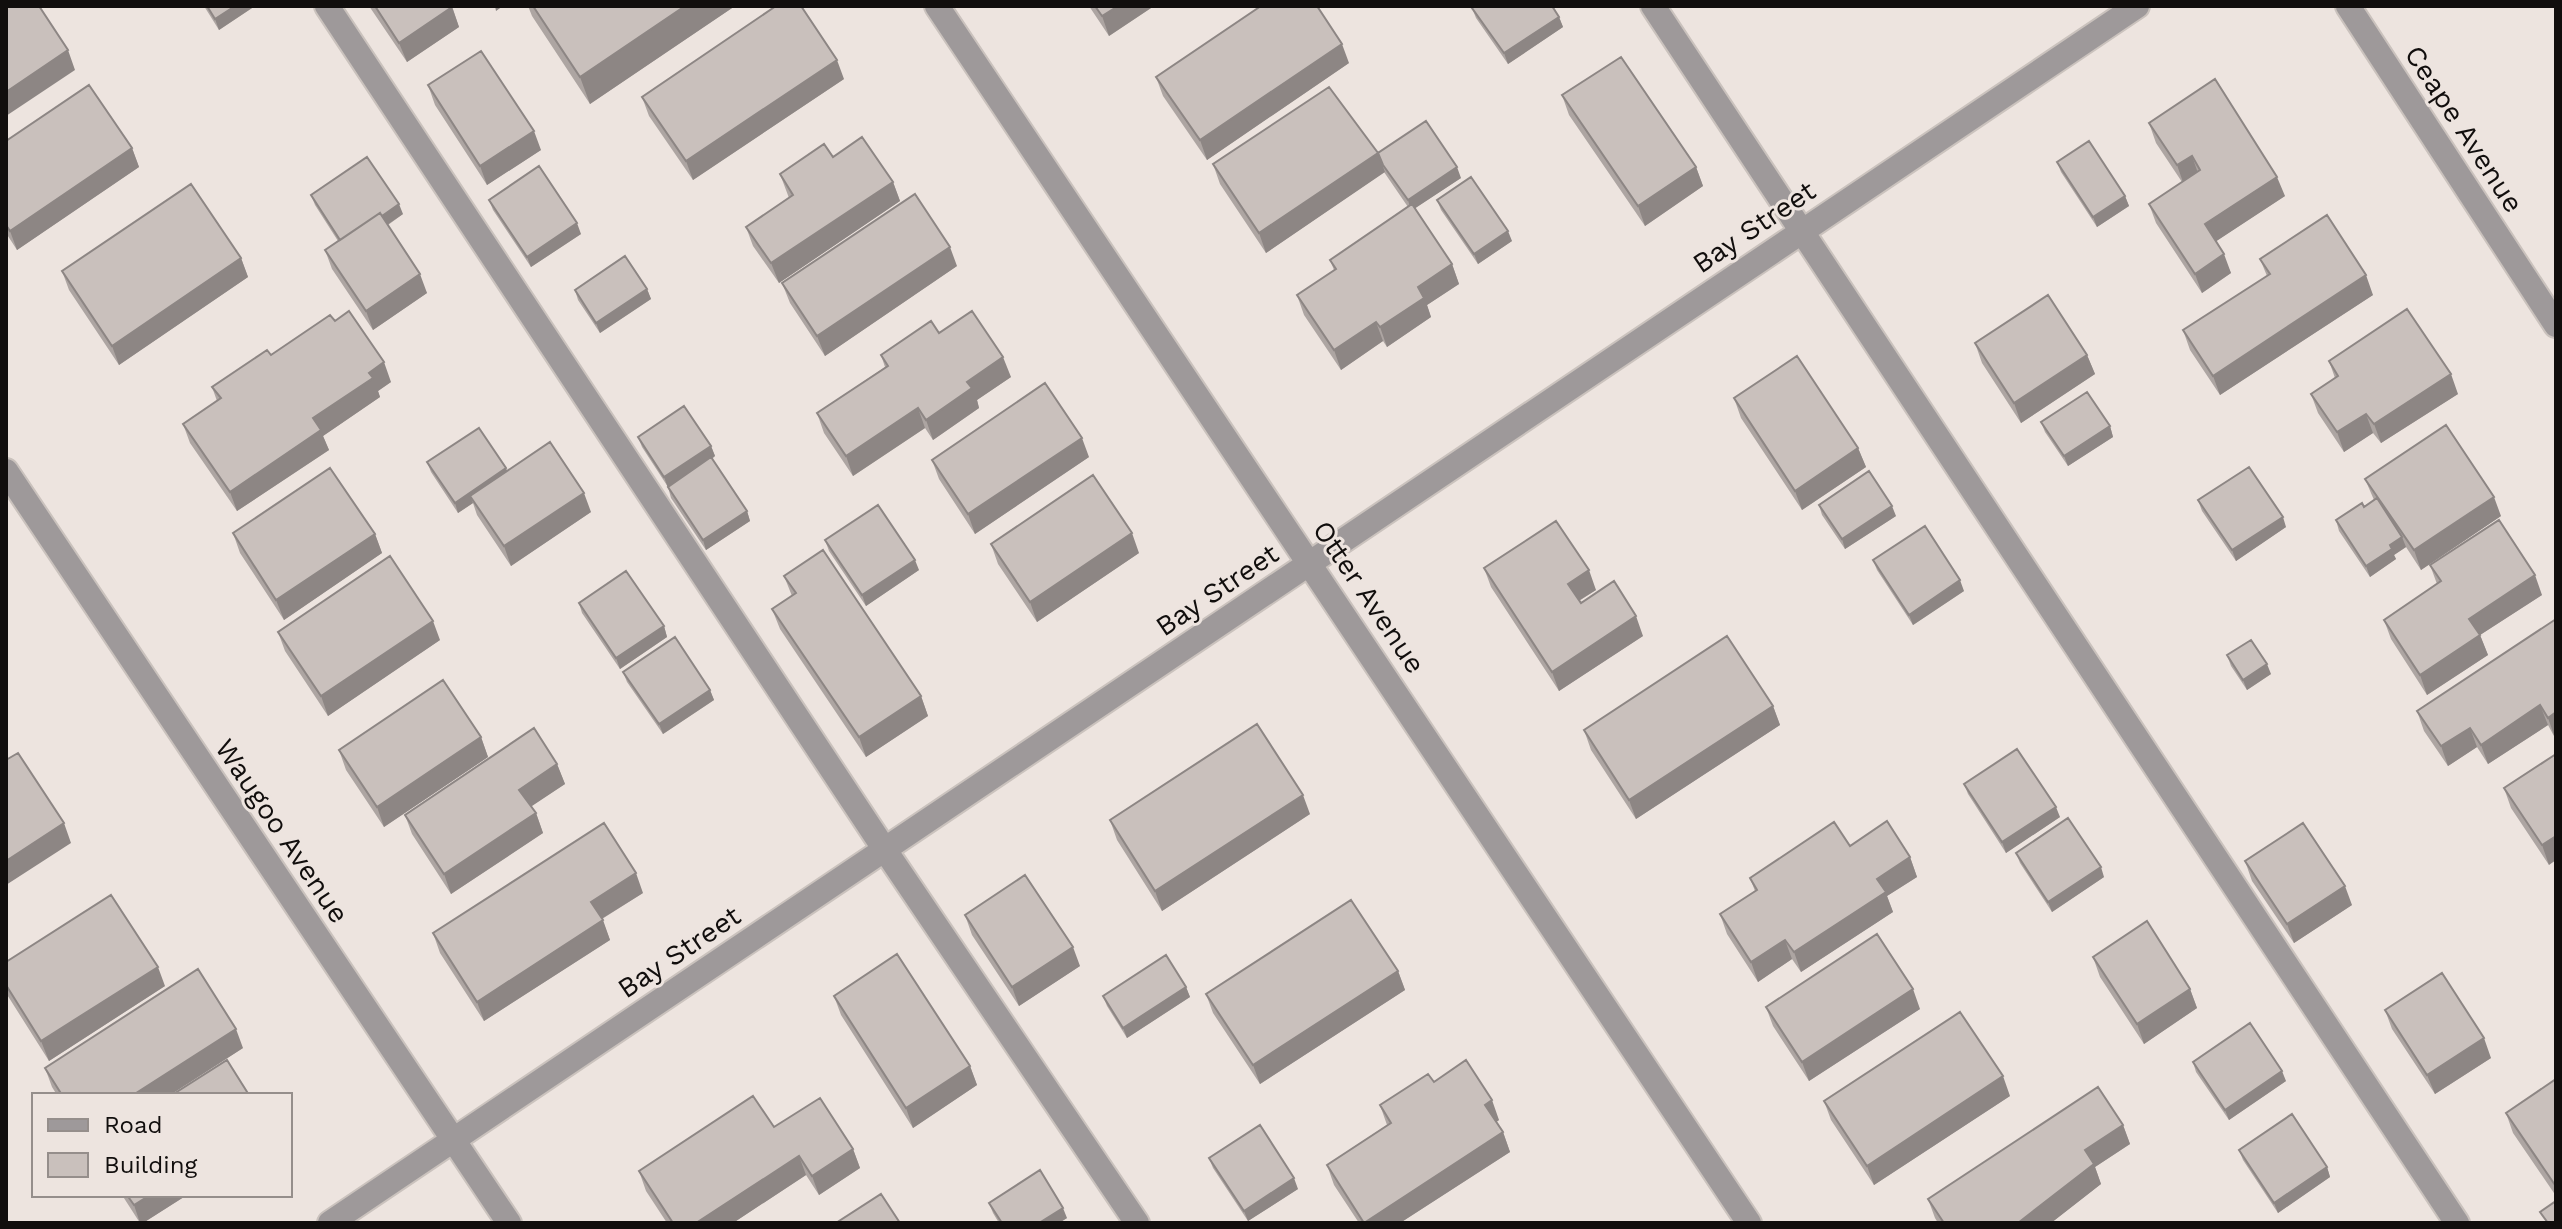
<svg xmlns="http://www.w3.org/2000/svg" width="2562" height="1229" viewBox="0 0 2562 1229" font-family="'Work Sans',sans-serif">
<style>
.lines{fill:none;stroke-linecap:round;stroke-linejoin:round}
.minor-casing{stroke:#cac2bd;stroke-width:28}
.minor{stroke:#9e999a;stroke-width:24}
.wall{fill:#ada5a2}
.shaded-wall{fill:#8d8684}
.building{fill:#c9c0bc;stroke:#8d8684;stroke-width:2}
.labels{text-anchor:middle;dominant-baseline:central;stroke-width:6;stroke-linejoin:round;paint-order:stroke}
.street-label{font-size:28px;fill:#110e0d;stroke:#ede4df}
</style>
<rect width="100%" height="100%" fill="#ede4df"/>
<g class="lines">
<g class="minor-casing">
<path id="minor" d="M327,6L885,850L1137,1223
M937,6L1749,1223
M1653,6L2457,1223
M2348,6L2556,325
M6,471L509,1223
M330,1223L2137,6"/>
</g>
<use href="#minor" class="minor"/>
</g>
<path class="wall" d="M204,6H255L219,30Z
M369,6H452L459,27L407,62Z
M528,6H735L590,104L532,16Z
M1089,6H1154L1109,36Z
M1472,8L1559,17L1563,27L1508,64L1476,18Z
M1349,63L1207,160L1163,96L1156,77Z
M844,79L693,180L649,116L642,97Z
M428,85L541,150L487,185L435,105Z
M1562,95L1696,167L1703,186L1645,226L1569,115Z
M2149,123L2285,196L2216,241L2231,273L2202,293L2156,223L2149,204L2182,182L2156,143Z
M6,141L132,148L139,167L17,250L6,233Z
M1378,153L1461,178L1415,208L1452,264L1459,284L1427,305L1431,317L1387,347L1383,341L1341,370L1304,315L1297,295L1334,270L1330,260L1408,207L1384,172L1266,253L1220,184L1213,164Z
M2057,162L2125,196L2129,206L2097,227L2061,172Z
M780,174L893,182L900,201L779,283L753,246L746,227L789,198Z
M311,195L403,214L388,225L427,293L373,330L332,269L325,250L338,241L315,205Z
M489,200L581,234L531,267L493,210Z
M1437,200L1512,241L1478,264L1441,210Z
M241,258L248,277L119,365L69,290L62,271Z
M2260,259L2373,295L2220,395L2190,350L2183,330L2267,276Z
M957,266L825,356L790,303L782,283Z
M647,289L651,299L600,333L578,300L575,290Z
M939,333L1011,377L977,400L979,408L933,440L925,428L853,476L824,433L817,413L885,367L881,355Z
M1975,343L2087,355L2095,374L2021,423L1982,363Z
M271,355L391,382L378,391L380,397L323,436L329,450L237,511L190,443L183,424L217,401L212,387Z
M2329,361L2458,394L2381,443L2373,433L2344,452L2318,413L2311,394L2335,378Z
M1734,398L1858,448L1866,467L1802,510L1741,418Z
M2041,422L2110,426L2113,437L2068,466L2045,432Z
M638,437L711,446L715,456L712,459L747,511L750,521L706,550L671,498L668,487L642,447Z
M1089,457L975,534L939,479L932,460Z
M427,462L507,471L591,512L511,566L477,515L473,503L458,513L431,472Z
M2365,479L2501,516L2421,570L2406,547L2394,555L2396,559L2370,577L2339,531L2336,520L2364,507L2374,500Z
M2198,500L2286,527L2236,561L2202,511Z
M1819,505L1896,516L1845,549L1822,515Z
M233,533L375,534L382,553L284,620L240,553Z
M825,540L919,570L866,606L829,551Z
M991,544L1139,553L1037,622L998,564Z
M1873,560L1964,591L1913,625L1877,570Z
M2430,565L2542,595L2480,635L2488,655L2427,695L2391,639L2384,620L2437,584Z
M1484,568L1596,590L1579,601L1581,603L1643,636L1559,691L1491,587Z
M784,576L921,696L928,716L866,757L780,629L772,609L792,596Z
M579,603L664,626L667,637L620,669L582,613Z
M2556,619V737L2555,738L2548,725L2488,764L2477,747L2448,766L2424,731L2417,711Z
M278,632L440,640L328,716L285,651Z
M2227,655L2271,674L2247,690L2231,666Z
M623,672L710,690L714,700L663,734L627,682Z
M1773,706L1780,725L1636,819L1591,750L1584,730Z
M481,737L488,757L384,827L346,770L339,750Z
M2556,754L2549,865L2511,808L2504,788Z
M557,764L565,784L531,806L536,813L543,833L451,894L412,834L405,815Z
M1964,784L2060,817L2006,853L1968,794Z
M1310,814L1162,911L1117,840L1110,820Z
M1850,846L1910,857L1917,877L1887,896L1893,912L1801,972L1792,959L1758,982L1727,934L1720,914L1755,891L1750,878Z
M2016,853L2104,877L2052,912L2020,863Z
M2245,861L2352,905L2294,943L2252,881Z
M643,893L602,919L610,940L484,1021L440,953L433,933Z
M965,915L1080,966L1019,1006L972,935Z
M2093,957L2190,989L2197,1008L2144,1044L2100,977Z
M6,962L165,986L49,1061L6,993Z
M1398,971L1405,990L1260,1084L1213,1013L1206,994Z
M1186,987L1190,997L1127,1038L1107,1006L1103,996Z
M834,996L970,1066L977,1085L913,1128L841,1015Z
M1766,1007L1920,1009L1809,1081L1773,1026Z
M2385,1010L2491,1058L2435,1094L2392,1029Z
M243,1048L170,1095H57L52,1087L45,1068Z
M2193,1062L2286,1081L2229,1120L2196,1072Z
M2556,1079V1196L2513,1133L2506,1113Z
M1434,1082L1499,1120L1496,1122L1503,1132L1510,1152L1400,1223H1359L1334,1185L1327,1165L1387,1125L1380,1105Z
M2010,1096L1874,1185L1831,1120L1824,1101Z
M2123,1125L2130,1144L2095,1167L2101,1184L2051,1223H1938L1935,1218L1928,1199Z
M774,1127L853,1149L860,1168L819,1195L806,1175L733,1223H667L646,1191L639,1171Z
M2239,1150L2327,1167L2330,1177L2278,1213L2243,1160Z
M1209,1158L1298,1189L1248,1221L1213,1168Z
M122,1195H187L143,1223H140Z
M989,1203L1067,1218L1059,1223H999L993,1213Z"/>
<path class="shaded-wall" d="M235,6H255L219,30L215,19Z
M495,6H503L496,11Z
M685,6H735L590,104L580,77Z
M1118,6H1154L1109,36L1102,16Z
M452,7L459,27L407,62L399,43Z
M1559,17L1563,27L1508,64L1504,53Z
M1342,44L1349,63L1207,160L1200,140Z
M68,50L75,70L6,116V92Z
M837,60L844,79L693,180L686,161Z
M534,131L541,150L487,185L480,166Z
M132,148L139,167L17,250L10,231Z
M1378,153L1385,172L1266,253L1259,233Z
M2192,156L2199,176L2184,185L2177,165Z
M1457,167L1461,178L1411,211L1408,200Z
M1696,167L1703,186L1645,226L1638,206Z
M2277,177L2285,196L2212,244L2205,224Z
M893,182L900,201L779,283L771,263Z
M2125,196L2129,206L2097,227L2093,217Z
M399,204L403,214L346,253L342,243Z
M577,223L581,234L531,267L527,257Z
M1508,231L1512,241L1478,264L1474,254Z
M950,247L957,266L825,356L817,336Z
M2224,254L2231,273L2202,293L2195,274Z
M241,258L248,277L119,365L112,346Z
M1452,264L1459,284L1427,305L1431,317L1387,347L1380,327L1418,287Z
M420,274L427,293L373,330L366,311Z
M2366,275L2373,295L2220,395L2213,376Z
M647,289L651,299L600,333L596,323Z
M1376,322L1383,341L1341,370L1334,350Z
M2087,355L2095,374L2021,423L2014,403Z
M1003,357L1011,377L977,400L979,408L933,440L926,420L967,382Z
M384,362L391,382L378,391L380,397L323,436L329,450L237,511L230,492L313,418L369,373Z
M2451,374L2458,394L2381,443L2374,424Z
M918,408L925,428L853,476L846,456Z
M2366,414L2373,433L2344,452L2337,432Z
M2110,426L2113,437L2068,466L2064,456Z
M1082,438L1089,457L975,534L968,514Z
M711,446L715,456L668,488L664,477Z
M1858,448L1866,467L1802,510L1795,491Z
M506,468L510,478L470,496L473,503L458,513L455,503Z
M584,493L591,512L511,566L504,546Z
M2494,497L2501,516L2421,570L2414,550Z
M1892,506L1896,516L1845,549L1842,539Z
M747,511L750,521L706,550L703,540Z
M2283,517L2286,527L2236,561L2232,550Z
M1132,533L1139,553L1037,622L1030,602Z
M375,534L382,553L284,620L276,600Z
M2402,537L2406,547L2394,555L2396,559L2370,577L2366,566L2390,545Z
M915,560L919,570L866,606L862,595Z
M1589,570L1596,590L1575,603L1568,584Z
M2535,575L2542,595L2480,635L2488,655L2427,695L2420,675L2469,619Z
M1960,580L1964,591L1913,625L1909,615Z
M1636,616L1643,636L1559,691L1552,672Z
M433,621L440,640L328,716L321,696Z
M664,626L667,637L620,669L616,658Z
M2267,664L2271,674L2247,690L2243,680Z
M710,690L714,700L663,734L659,724Z
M921,696L928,716L866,757L859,737Z
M2540,705L2548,725L2488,764L2481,745Z
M1773,706L1780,725L1636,819L1629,800Z
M2556,712V737L2555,738L2548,718Z
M2470,728L2477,747L2448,766L2441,746Z
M481,737L488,757L384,827L377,807Z
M557,764L565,784L526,810L519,790Z
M1303,795L1310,814L1162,911L1155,891Z
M2056,807L2060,817L2006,853L2002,842Z
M536,813L543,833L451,894L444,874Z
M64,823L71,843L6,885V861Z
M2556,836V860L2549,865L2542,845Z
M1910,857L1917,877L1887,896L1893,912L1801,972L1794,952L1877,879Z
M2101,867L2104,877L2052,912L2048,902Z
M636,873L643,893L598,921L591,902Z
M2345,886L2352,905L2294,943L2287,924Z
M603,920L610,940L484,1021L477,1002Z
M1785,940L1792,959L1758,982L1751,962Z
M1073,947L1080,966L1019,1006L1012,987Z
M158,967L165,986L49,1061L41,1041Z
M1398,971L1405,990L1260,1084L1253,1065Z
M1186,987L1190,997L1127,1038L1123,1028Z
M1913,989L1920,1009L1809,1081L1802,1062Z
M2190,989L2197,1008L2144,1044L2137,1024Z
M236,1029L243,1048L170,1095H133Z
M2484,1038L2491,1058L2435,1094L2427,1075Z
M970,1066L977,1085L913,1128L906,1108Z
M2282,1071L2286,1081L2229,1120L2225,1110Z
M2003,1076L2010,1096L1874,1185L1867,1166Z
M1492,1100L1499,1120L1492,1125L1485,1105Z
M2123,1125L2130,1144L2095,1167L2101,1184L2051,1223H2018L2085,1150Z
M1503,1132L1510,1152L1400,1223H1364Z
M853,1149L860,1168L819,1195L812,1176Z
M799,1156L806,1175L733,1223H696Z
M2327,1167L2330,1177L2278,1213L2274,1203Z
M1294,1178L1298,1189L1248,1221L1244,1211Z
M150,1195H187L143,1223H140L134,1205Z
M1063,1208L1067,1218L1059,1223H1039Z"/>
<path class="building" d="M6,6H39L68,50L6,92Z
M207,6H235L215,19Z
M375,6H452V7L399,43Z
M533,6H685L580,77Z
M776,6H801L837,60L686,161L642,97Z
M1095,6H1118L1102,16Z
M1261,6H1317L1342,44L1200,140L1156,77Z
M1474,6H1552L1559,17L1504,53L1472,8Z
M481,51L534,131L480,166L428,85Z
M1621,57L1696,167L1638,206L1562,95Z
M2215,79L2277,177L2205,224L2224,254L2195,274L2149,204L2200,170L2192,156L2177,165L2149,123Z
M89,85L132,148L10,231L6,225V141Z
M1329,87L1378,153L1259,233L1213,164Z
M1426,121L1457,167L1408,200L1383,165L1378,153Z
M862,137L893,182L771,263L746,227L793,195L780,174L824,144L833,157Z
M2089,141L2125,196L2093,217L2057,162Z
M367,157L399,204L382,216L380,213L340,240L311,195Z
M539,166L577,223L527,257L489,200Z
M1471,177L1508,231L1474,254L1437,200Z
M191,184L241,258L112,346L62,271Z
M915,194L950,247L817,336L782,283Z
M1412,204L1452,264L1418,287L1424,298L1380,327L1376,322L1334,350L1297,295L1336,269L1330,260Z
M380,213L420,274L366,311L325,250Z
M2327,215L2366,275L2213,376L2183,330L2270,274L2260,259Z
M625,256L647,289L596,323L575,290Z
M2048,295L2087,355L2014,403L1975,343Z
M2407,309L2451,374L2374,424L2366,414L2337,432L2311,394L2338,376L2329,361Z
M349,311L384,362L369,373L373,378L313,418L321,430L230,492L183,424L221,398L212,387L267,350L271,355L330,315L335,321Z
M972,311L1003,357L967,382L972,388L926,420L918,408L846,456L817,413L888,366L881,355L931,321L939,333Z
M1797,356L1858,448L1795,491L1734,398Z
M1045,383L1082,438L968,514L932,460Z
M2087,392L2110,426L2064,456L2041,422Z
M684,406L711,446L664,477L638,437Z
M2446,425L2494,497L2414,550L2365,479Z
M479,428L506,468L455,503L427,462Z
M550,442L584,493L504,546L470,496Z
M711,457L747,511L703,540L668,487Z
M2249,467L2283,517L2232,550L2198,500Z
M330,468L375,534L276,600L233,533Z
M1869,471L1892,506L1842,539L1819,505Z
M1093,475L1132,533L1030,602L991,544Z
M2377,498L2402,537L2390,545L2392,549L2366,566L2336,520L2362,503L2364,507Z
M878,505L915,560L862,595L825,540Z
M2499,520L2535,575L2469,619L2480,635L2420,675L2384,620L2441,581L2430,565Z
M1556,521L1589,570L1568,584L1581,603L1614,581L1636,616L1552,672L1484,568Z
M1925,526L1960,580L1909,615L1873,560Z
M823,550L921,696L859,737L772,609L796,593L784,576Z
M390,556L433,621L321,696L278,632Z
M626,571L664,626L616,658L579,603Z
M2556,619V712L2548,718L2540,705L2481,745L2470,728L2441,746L2417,711Z
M1727,636L1773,706L1629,800L1584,730Z
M675,637L710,690L659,724L623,672Z
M2251,640L2267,664L2243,680L2227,655Z
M443,680L481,737L377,807L339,750Z
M1257,724L1303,795L1155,891L1110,820Z
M534,728L557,764L519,790L536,813L444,874L405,815Z
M2017,749L2056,807L2002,842L1964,784Z
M18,753L64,823L6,861V760Z
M2556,754V836L2542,845L2504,788Z
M2068,818L2101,867L2048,902L2016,853Z
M1887,821L1910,857L1877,879L1886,892L1794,952L1785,940L1751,962L1720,914L1757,890L1750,878L1834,822L1850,846Z
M604,823L636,873L591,902L603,920L477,1002L433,933Z
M2303,823L2345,886L2287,924L2245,861Z
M1025,875L1073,947L1012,987L965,915Z
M111,895L158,967L41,1041L6,985V962Z
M1351,900L1398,971L1253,1065L1206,994Z
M2147,921L2190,989L2137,1024L2093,957Z
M1877,934L1913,989L1802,1062L1766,1007Z
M897,954L970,1066L906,1108L834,996Z
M1166,955L1186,987L1123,1028L1103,996Z
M198,969L236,1029L133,1095H62L45,1068Z
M2442,973L2484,1038L2427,1075L2385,1010Z
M1960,1012L2003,1076L1867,1166L1824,1101Z
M2250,1023L2282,1071L2225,1110L2193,1062Z
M227,1060L249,1095H172Z
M1466,1060L1492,1100L1485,1105L1503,1132L1364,1223L1327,1165L1391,1123L1380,1105L1428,1074L1434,1082Z
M2556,1079V1185H2555L2506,1113Z
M2098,1087L2123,1125L2085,1150L2094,1164L2018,1223H1944L1928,1199Z
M753,1096L774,1127L820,1098L853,1149L812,1176L799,1156L696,1223H673L639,1171Z
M2292,1114L2327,1167L2274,1203L2239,1150Z
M1260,1125L1294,1178L1244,1211L1209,1158Z
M1040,1170L1063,1208L1039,1223H1002L989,1203Z
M881,1194L900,1223H836Z
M127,1195H150L134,1205Z
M2556,1201V1223H2548L2540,1212Z"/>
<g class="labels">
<g class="street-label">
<text transform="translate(2464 129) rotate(57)">Ceape Avenue</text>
<text transform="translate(1754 227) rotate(-34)">Bay Street</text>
<text transform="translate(1217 590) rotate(-34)">Bay Street</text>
<text transform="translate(1369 597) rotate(56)">Otter Avenue</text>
<text transform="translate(282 831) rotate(56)">Waugoo Avenue</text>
<text transform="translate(679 952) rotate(-34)">Bay Street</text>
</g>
</g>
<rect width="2562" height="1229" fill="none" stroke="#110e0d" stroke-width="16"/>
<rect x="32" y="1093" width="260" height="104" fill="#ede4df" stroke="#958e8b" stroke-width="2"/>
<rect x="48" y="1119" width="40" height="12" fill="#9e999a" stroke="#958e8b" stroke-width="2"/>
<text x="104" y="1133" font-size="24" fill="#110e0d">Road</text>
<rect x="48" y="1153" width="40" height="24" fill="#c9c0bc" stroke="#958e8b" stroke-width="2"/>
<text x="104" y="1173" font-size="24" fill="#110e0d">Building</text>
</svg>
